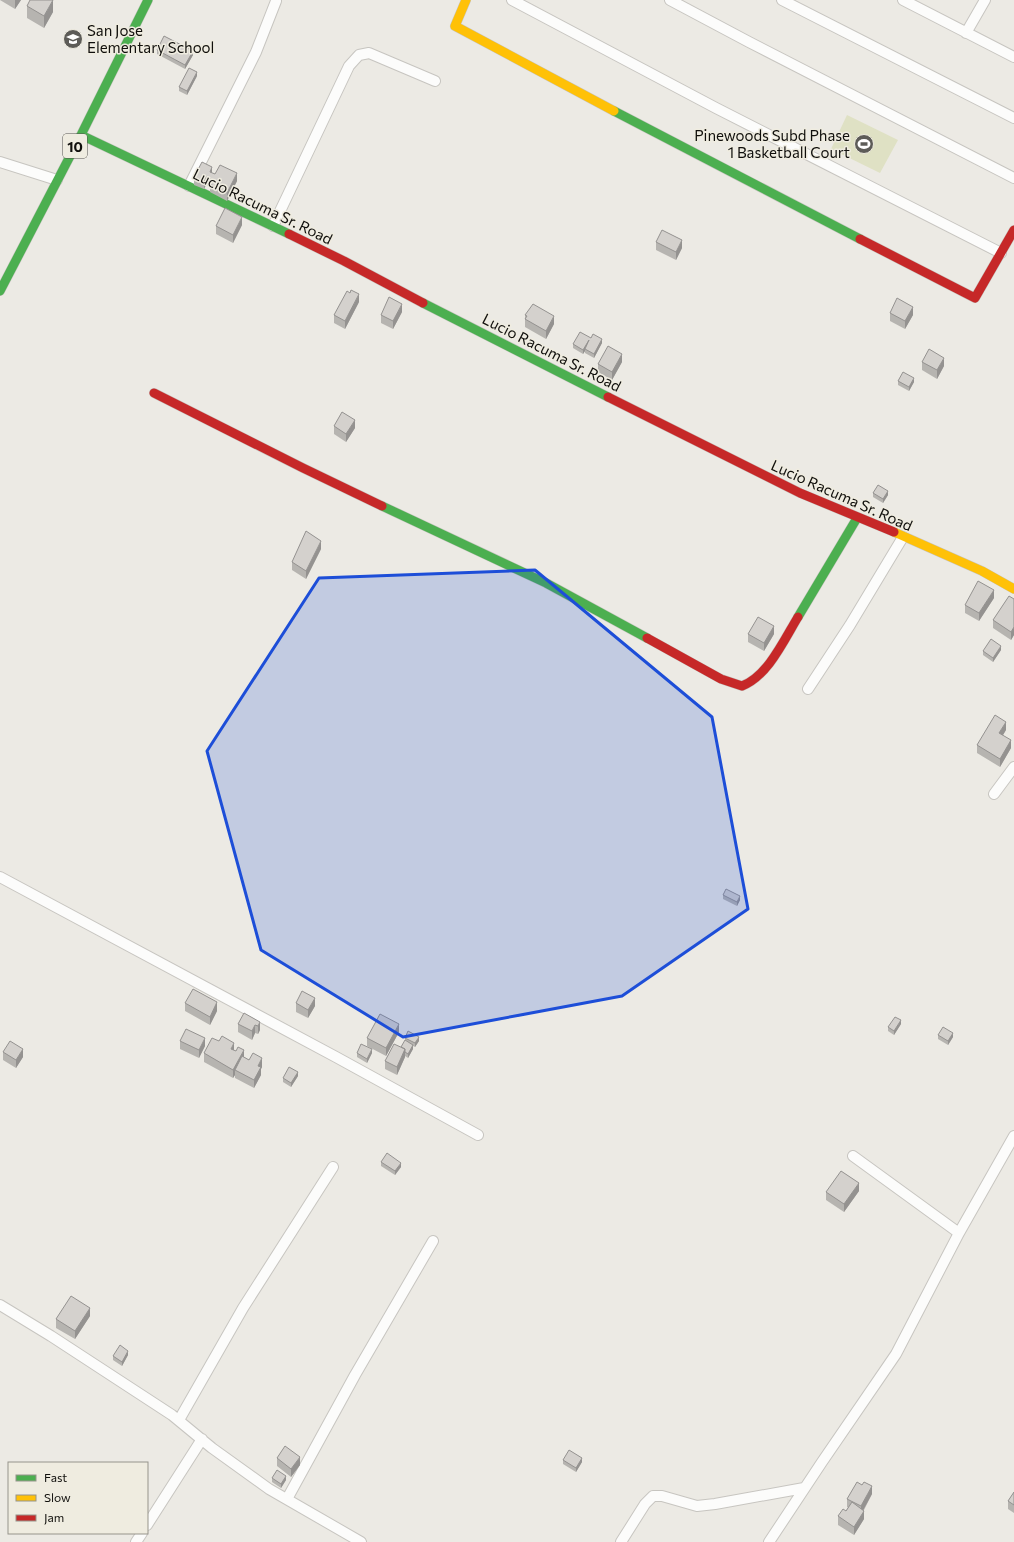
<svg xmlns="http://www.w3.org/2000/svg" width="1014" height="1542" viewBox="0 0 1014 1542" font-family="Commissioner,sans-serif">
<style>
.green{fill:#dfe1c4}
.lines{fill:none;stroke-linecap:round;stroke-linejoin:round}
.street-casing{stroke:#c7c5c0;stroke-width:12}
.fast-casing{stroke:#c7c5c0;stroke-width:10}
.slow-casing{stroke:#c7c5c0;stroke-width:10}
.jam-casing{stroke:#c7c5c0;stroke-width:10}
.street{stroke:#fcfcfb;stroke-width:10}
.fast{stroke:#4caf50;stroke-width:9}
.slow{stroke:#ffc107;stroke-width:9}
.jam{stroke:#c62828;stroke-width:9}
.wall{fill:#b6b4b0}
.shaded-wall{fill:#949290}
.building{fill:#d4d1cd;stroke:#949290}
.marked{fill:#1d4ed8;fill-opacity:0.2;stroke:#1d4ed8;stroke-width:3;stroke-linejoin:round}
.labels{text-anchor:middle;dominant-baseline:central;stroke-width:3;stroke-linejoin:round;paint-order:stroke}
.shield{fill:#efece0;stroke:#53514c;stroke-width:1}
.shield-label{font-size:14px;font-weight:bold;fill:#100f0c}
.poi-label{font-size:15px;fill:#100f0c;stroke:#efece0;text-anchor:start}
.street-label{font-size:15px;fill:#100f0c;stroke:#efece0}
</style>
<rect width="100%" height="100%" fill="#eceae4"/>
<path class="green" d="M847,115L898,140L880,173L831,149Z"/>
<g class="lines">
<g class="street-casing">
<path id="street" d="M512,0L716,108L1001,253
M670,0L749,42L1014,178
M782,0L1014,118
M903,0L1014,57
M966,33L985,0
M0,162L57,180
M189,186L256,52L276,1
M273,226L349,66L359,55L369,53L435,81
M808,689L850,625L903,537
M994,794L1014,767
M0,877L336,1057L478,1135
M853,1156L959,1233
M0,1305L51,1336L172,1415L212,1448L269,1489L361,1542
M179,1420L243,1308L333,1167
M287,1499L355,1375L433,1241
M147,1525L202,1439
M136,1542L142,1533
M621,1542L645,1504L653,1496H662L697,1506L715,1504L804,1488
M769,1542L822,1462L896,1354L959,1233L1014,1136"/>
</g>
<g class="fast-casing">
<path id="fast" d="M614,111L860,239
M81,135L289,234
M0,291L81,135L148,0
M423,303L608,397
M382,506L546,583L647,638
M798,617L857,518"/>
</g>
<g class="slow-casing">
<path id="slow" d="M466,0L455,26L614,111
M894,532L982,571L1014,589"/>
</g>
<g class="jam-casing">
<path id="jam" d="M289,234L344,261L423,303
M860,239L975,298L1014,230
M154,393L303,468L382,506
M608,397L800,493L894,532
M647,638L721,679L742,686C768,676 784,640 798,617"/>
</g>
<use href="#street" class="street"/>
<use href="#fast" class="fast"/>
<use href="#slow" class="slow"/>
<use href="#jam" class="jam"/>
</g>
<path class="wall" d="M0,0H21L15,9Z
M27,6L53,12L44,28L27,18Z
M157,50L193,55L185,69L157,54Z
M197,76L187,95L179,91V87Z
M212,173L215,174L237,181L227,201L210,192V187L206,185L204,189L194,185V177Z
M242,225L233,243L216,234V226Z
M656,242L682,248L676,260L656,250Z
M359,302L345,329L334,323V315Z
M402,312L393,329L381,323V315Z
M890,313L913,315L905,329L890,321Z
M525,315L554,324L546,339L525,327Z
M591,338L602,343L594,358L585,353V351L583,354L573,348V344Z
M622,362L612,380L598,372V364Z
M922,362L944,366L937,379L922,370Z
M898,381L914,382L909,391L898,385Z
M334,426L355,428L346,442L334,434Z
M873,493L888,495L883,503L873,497Z
M321,549L306,579L292,570V562Z
M994,598L979,621L965,613V605Z
M1014,599V635L1011,640L993,628V620Z
M748,634H774L764,651L748,642Z
M1001,650L993,662L983,655V651Z
M1006,730L1002,736L1011,748L1000,767L977,753V745Z
M723,895L740,900L737,906L723,899Z
M185,1003L217,1011L210,1025L185,1011Z
M296,1003L315,1006L308,1018L296,1012Z
M260,1022V1030L258,1034L255,1033L252,1040L238,1032V1024Z
M901,1024L894,1035L888,1031V1027Z
M399,1032L386,1056L367,1046V1038Z
M938,1035L953,1037L948,1045L938,1039Z
M405,1038L419,1041L415,1047L413,1046V1049L408,1058L405,1056V1057L397,1075L385,1069V1061L401,1047L405,1041Z
M180,1041L205,1046L199,1058L180,1049Z
M219,1041L234,1050L244,1057L262,1067L261,1069V1075L254,1088L235,1078V1075L233,1078L204,1062V1053Z
M3,1052L23,1057L16,1068L3,1060Z
M357,1053H372L367,1063L357,1057Z
M298,1076L291,1087L283,1082V1078Z
M381,1162L401,1167L395,1175L381,1166Z
M859,1191L844,1212L826,1200V1192Z
M90,1316L75,1339L56,1328V1319Z
M128,1355L122,1366L113,1360V1356Z
M277,1458L300,1465L291,1477L277,1466Z
M563,1460L582,1462L576,1472L563,1464Z
M272,1478L286,1480L281,1488L272,1482Z
M1014,1492V1513L1008,1509V1501Z
M872,1494L864,1510V1519L854,1535L838,1525V1516L846,1511L848,1507H847V1499Z"/>
<path class="shaded-wall" d="M15,0H21L15,9Z
M53,0V12L44,28V16Z
M193,51V55L185,69V65Z
M197,72V76L187,95V91Z
M212,167V175L210,180V172Z
M237,173V181L227,201V193Z
M206,177V185L204,189V181Z
M242,217V225L233,243V235Z
M682,240V248L676,260V252Z
M359,294V302L345,329V321Z
M402,304V312L393,329V321Z
M913,307V315L905,329V321Z
M554,316V324L546,339V331Z
M602,339V343L594,358V354Z
M589,340L585,349V351L583,354V350Z
M622,354V362L612,380V372Z
M944,358V366L937,379V370Z
M914,378V382L909,391V387Z
M355,420V428L346,442V434Z
M888,491V495L883,503V499Z
M321,541V549L306,579V571Z
M994,590V598L979,621V613Z
M774,626V634L764,651V643Z
M1014,627V635L1011,640V632Z
M1001,646V650L993,662V658Z
M1006,722V730L999,742V733Z
M1011,740V748L1000,767V759Z
M740,896V900L737,906V902Z
M315,998V1006L308,1018V1010Z
M217,1002V1011L210,1025V1017Z
M901,1020V1024L894,1035V1031Z
M260,1022V1030L258,1034V1026Z
M399,1024V1032L386,1056V1048Z
M255,1025V1033L252,1040V1031Z
M953,1033V1037L948,1045V1041Z
M419,1037V1041L415,1047V1043Z
M205,1038V1046L199,1058V1050Z
M234,1043V1051L231,1049Z
M413,1045V1049L408,1058V1054Z
M23,1049V1057L16,1068V1060Z
M372,1049V1053L367,1063V1059Z
M405,1049V1057L397,1075V1067Z
M244,1050V1058L235,1070V1075L233,1078V1070Z
M262,1058V1067L261,1069V1075L254,1088V1080L258,1066Z
M298,1072V1076L291,1087V1083Z
M401,1163V1167L395,1175V1171Z
M859,1183V1191L844,1212V1204Z
M90,1308V1316L75,1339V1331Z
M128,1351V1355L122,1366V1362Z
M300,1457V1465L291,1477V1469Z
M582,1458V1462L576,1472V1468Z
M286,1476V1480L281,1488V1484Z
M872,1486V1494L861,1514V1506Z
M864,1511V1519L854,1535V1527Z"/>
<path class="building" d="M30,0H53L44,16L27,6Z
M164,36L193,51L185,65L157,50Z
M189,68L197,72L187,91L179,87Z
M202,162L212,167L210,172L215,174L220,165L237,173L227,193L210,184L212,180L206,177L204,181L194,177Z
M225,208L242,217L233,235L216,226Z
M662,230L682,240L676,252L656,242Z
M351,290L359,294L345,321L334,315L347,291L350,293Z
M389,297L402,304L393,321L381,315Z
M897,298L913,307L905,321L890,313Z
M533,304L554,316L546,331L525,319L527,316L525,315Z
M580,332L591,338L593,334L602,339L594,354L585,349L589,340L583,350L573,344Z
M608,346L622,354L612,372L598,364Z
M929,349L944,358L937,370L922,362Z
M903,372L914,378L909,387L898,381Z
M342,412L355,420L346,434L334,426Z
M878,485L888,491L883,499L873,493Z
M306,531L321,541L306,571L292,562Z
M978,581L994,590L979,613L965,605Z
M1009,596L1014,599V627L1011,632L993,620Z
M758,617L774,626L764,643L748,634Z
M991,639L1001,646L993,658L983,651Z
M995,715L1006,722L999,733L1011,740L1000,759L977,745Z
M726,889L740,896L737,902L723,895Z
M193,989L217,1002L210,1017L185,1003Z
M302,991L315,998L308,1010L296,1003Z
M244,1013L260,1022L258,1026L255,1025L252,1031L238,1024Z
M380,1014L399,1024L386,1048L367,1038Z
M895,1017L901,1020L894,1031L888,1027Z
M943,1027L953,1033L948,1041L938,1035Z
M186,1029L205,1038L199,1050L180,1041Z
M408,1031L419,1037L415,1043L405,1038Z
M222,1036L234,1043L231,1049L236,1051L238,1047L244,1050L233,1070L204,1053L212,1038L219,1041Z
M405,1040L413,1045L408,1054L405,1052V1049L401,1047Z
M10,1041L23,1049L16,1060L3,1052Z
M361,1044L372,1049L367,1059L357,1053Z
M394,1044L405,1049L397,1067L385,1061Z
M253,1053L262,1058L258,1066L261,1067L254,1080L235,1070L242,1056L249,1060Z
M289,1067L298,1072L291,1083L283,1078Z
M387,1153L401,1163L395,1171L381,1162Z
M841,1171L859,1183L844,1204L826,1192Z
M71,1296L90,1308L75,1331L56,1319Z
M120,1345L128,1351L122,1362L113,1356Z
M285,1446L300,1457L291,1469L277,1458Z
M569,1450L582,1458L576,1468L563,1460Z
M277,1470L286,1476L281,1484L272,1478Z
M857,1482L862,1485L864,1482L872,1486L861,1506L847,1499Z
M1014,1492V1505L1008,1501Z
M852,1502L864,1511L854,1527L838,1516L843,1509L846,1511Z"/>
<path class="marked" d="M535,570L712,717L748,909L622,996L403,1037L261,950L207,751L319,578Z"/>
<defs>
<g id="school-disc" transform="scale(1)"><circle r="9.5" fill="#5d5c58" stroke="#efece0"/><path d="M0-5L7-2L0 1L-7-2ZM-4 1L0 2.5L4 1V4Q0 6-4 4Z" fill="#fff"/></g>
<g id="stadium-disc" transform="scale(1)"><circle r="9.5" fill="#5d5c58" stroke="#efece0"/><path d="M0-5a6.5 5 0 1 0 0 10a6.5 5 0 1 0 0-10ZM-3.5-1.8h7v3.6h-7Z" fill="#fff"/></g>
</defs>
<g fill-rule="evenodd">
<use href="#school-disc" x="73" y="39"/>
<use href="#stadium-disc" x="864" y="144"/>
</g>
<g class="labels">
<rect class="shield" x="63" y="134" width="24" height="24" rx="3"/>
<g class="shield-label">
<text x="75" y="146">10</text>
</g>
<g class="poi-label">
<text x="87" y="30">San Jose<tspan x="87" dy="17">Elementary School</tspan></text>
<text x="850" y="135" text-anchor="end">Pinewoods Subd Phase<tspan x="850" dy="17">1 Basketball Court</tspan></text>
</g>
<g class="street-label">
<text transform="translate(263 206) rotate(26)">Lucio Racuma Sr. Road</text>
<text transform="translate(552 352) rotate(27)">Lucio Racuma Sr. Road</text>
<text transform="translate(842 495) rotate(24)">Lucio Racuma Sr. Road</text>
</g>
</g>
<rect x="8" y="1462" width="140" height="72" fill="#efece0" stroke="#96948b"/>
<rect x="16" y="1475" width="20" height="6" fill="#4caf50" stroke="#96948b"/>
<text x="44" y="1482" font-size="12" fill="#100f0c">Fast</text>
<rect x="16" y="1495" width="20" height="6" fill="#ffc107" stroke="#96948b"/>
<text x="44" y="1502" font-size="12" fill="#100f0c">Slow</text>
<rect x="16" y="1515" width="20" height="6" fill="#c62828" stroke="#96948b"/>
<text x="44" y="1522" font-size="12" fill="#100f0c">Jam</text>
</svg>
